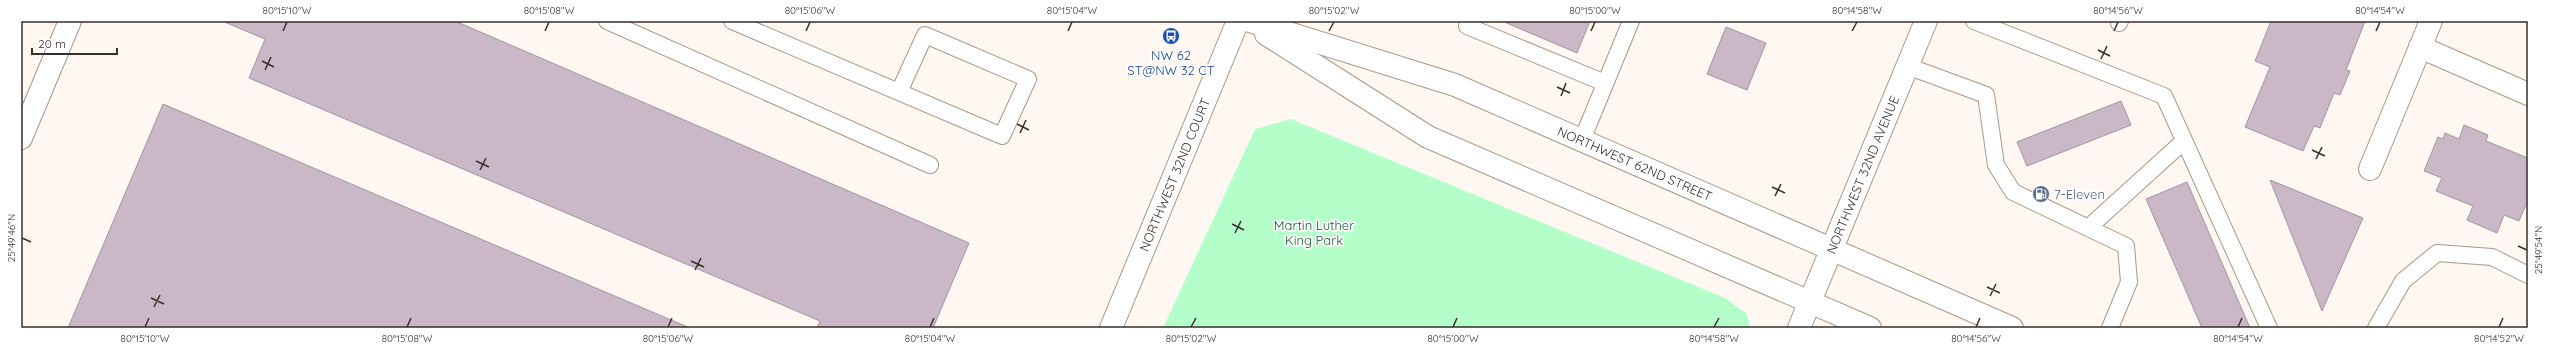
<svg xmlns="http://www.w3.org/2000/svg" width="2549" height="349" viewBox="0 0 2549 349" font-family="Quicksand,sans-serif">
<style>
.green{fill:#b4feca}
.building{fill:#cab8c7;stroke:#a494a1}
.lines{fill:none;stroke-linecap:round;stroke-linejoin:round}
.lane-casing{stroke:#a8988a;stroke-width:18}
.street-casing{stroke:#a8988a;stroke-width:24}
.secondary-casing{stroke:#a8988a;stroke-width:24}
.lane{stroke:#fff;stroke-width:16}
.street{stroke:#fff;stroke-width:22}
.secondary{stroke:#fff;stroke-width:22}
.ticks{fill:none;stroke:#362f2a;stroke-width:1.5}
.labels{text-anchor:middle;dominant-baseline:central;stroke-width:3.5;stroke-linejoin:round;paint-order:stroke}
.transit-label{font-size:13px;fill:#164399;stroke:#fff}
.street-label{font-size:13px;fill:#362f2a;stroke:#fff}
.service-label{font-size:13px;fill:#4e5e75;stroke:#fff;text-anchor:start}
.park-label{font-size:13px;fill:#1d5533;stroke:#fff}
.neatline{fill:none;stroke:#362f2a;stroke-width:1.5}
.ticks-label{font-size:10px;text-anchor:middle;fill:#362f2a}
</style>
<rect width="100%" height="100%" fill="#fff7f1"/>
<path class="green" d="M1291,119L1725,298L1747,314L1750,328H1163L1255,129Z"/>
<path class="building" d="M222,21H455L969,243L933,328H817L820,321L249,78L265,39Z
M1502,21H1590L1577,53Z
M2271,21H2365L2346,70L2350,71L2340,95L2334,93L2320,128L2314,126L2303,151L2245,127L2270,67L2255,61Z
M1726,27L1766,43L1747,90L1707,74Z
M2121,101L2131,125L2027,166L2017,142Z
M163,104L690,328H68Z
M2464,125L2488,135L2486,141L2528,158V200L2519,221L2504,215L2497,233L2467,220L2473,206L2436,191L2442,178L2424,171L2438,137L2443,139L2445,133L2459,139Z
M2270,180L2363,218L2322,311Z
M2187,182L2250,328H2202L2146,199Z"/>
<g class="lines">
<g class="lane-casing">
<path id="lane" d="M607,21L930,165
M732,21L1002,136L1028,79L925,35L899,92
M1974,21L2164,96L2269,328
M2119,23L2120,21
M1467,26L1605,83
M1907,66L1986,95L1996,165L2013,192L2126,246L2129,282L2110,328
M1582,140L1631,21
M2088,228L2184,141
M2376,328L2403,281L2437,253L2492,257L2528,275"/>
</g>
<g class="street-casing">
<g id="street">
<path d="M2420,47L2528,94"/>
<path d="M21,138L70,21"/>
<path d="M2370,169L2431,21"/>
<path id="s1" d="M1111,328L1238,21"/>
</g>
</g>
<g class="secondary-casing">
<g id="secondary">
<path id="s2" d="M1250,21L1455,85L2012,328"/>
<path d="M1266,34L1428,137L1870,328"/>
<path id="s3" d="M1799,328L1926,21"/>
</g>
</g>
<use href="#lane" class="lane"/>
<use href="#street" class="street"/>
<use href="#secondary" class="secondary"/>
</g>
<path class="ticks" d="M283,31L287,22M545,31L549,22M806,31L810,22M1068,31L1072,22M1329,31L1334,22M1591,31L1595,22M1852,31L1857,22M2114,31L2118,22M2376,31L2380,22M2098,50L2110,56M2101,59L2107,46M262,61L274,67M265,70L271,57M1557,87L1570,93M1561,96L1566,83M1017,124L1029,130M1020,133L1026,120M2312,150L2325,156M2316,159L2322,147M476,161L489,167M480,170L486,158M1772,187L1785,193M1775,196L1781,184M1232,224L1244,230M1235,233L1241,221M22,238L31,242M2518,246L2527,250M691,261L704,267M695,270L701,258M1987,287L2000,293M1990,296L1996,284M151,298L164,304M154,307L160,295M145,327L149,318M407,327L411,318M668,327L672,318M930,327L934,318M1191,327L1196,318M1453,327L1457,318M1714,327L1719,318M1976,327L1980,318M2238,327L2242,318M2499,327L2503,318"/>
<defs>
<g id="bus-disc" transform="scale(0.9)"><circle r="9.5" fill="#1a4fb4" stroke="#fff"/><path d="M-5-6H5V4H4V6H2V4H-2V6H-4V4H-5ZM-3.5-4V0h7V-4ZM-3.5 1.2v1.5H-2V1.2ZM2 1.2v1.5H3.5V1.2Z" fill="#fff"/></g>
<g id="fuel-disc" transform="scale(0.9)"><circle r="9.5" fill="#5c6f8a" stroke="#fff"/><path d="M-5.5-6h7V0h2V4h1.3V-2.5L3-4.5l.8-.8L6-3V5H2.5V1h-1V6h-7ZM-4.2-4.7v3.2H.2V-4.7Z" fill="#fff"/></g>
</defs>
<g fill-rule="evenodd">
<use href="#bus-disc" x="1171" y="36"/>
<use href="#fuel-disc" x="2041" y="194"/>
</g>
<g class="labels">
<g class="transit-label">
<text x="1171" y="55">NW 62<tspan x="1171" dy="15">ST@NW 32 CT</tspan></text>
</g>
<g class="street-label">
<text stroke="none"><textPath href="#s2" startOffset="411">NORTHWEST 62ND STREET</textPath></text>
<text stroke="none"><textPath href="#s3" startOffset="166">NORTHWEST 32ND AVENUE</textPath></text>
<text stroke="none"><textPath href="#s1" startOffset="166">NORTHWEST 32ND COURT</textPath></text>
</g>
<g class="service-label">
<text x="2054" y="194">7-Eleven</text>
</g>
<g class="park-label">
<text x="1314" y="225">Martin Luther<tspan x="1314" dy="15">King Park</tspan></text>
</g>
</g>
<rect width="2549" height="349" fill="none" stroke="#ffffff" stroke-width="44"/>
<path d="M32 48v6h85v-6" fill="none" stroke="#362f2a" stroke-width="2"/>
<text x="38" y="48" font-size="12" fill="#362f2a" stroke="#ffffff" stroke-width="3" paint-order="stroke">20 m</text>
<rect x="22" y="22" width="2505" height="305" class="neatline"/>
<g class="ticks-label">
<text x="287" y="14">80°15'10"W</text>
<text x="549" y="14">80°15'08"W</text>
<text x="810" y="14">80°15'06"W</text>
<text x="1072" y="14">80°15'04"W</text>
<text x="1334" y="14">80°15'02"W</text>
<text x="1595" y="14">80°15'00"W</text>
<text x="1857" y="14">80°14'58"W</text>
<text x="2118" y="14">80°14'56"W</text>
<text x="2380" y="14">80°14'54"W</text>
<text transform="translate(11 238) rotate(-90)" y="4">25°49'46"N</text>
<text transform="translate(2538 250) rotate(-90)" y="4">25°49'54"N</text>
<text x="145" y="342">80°15'10"W</text>
<text x="407" y="342">80°15'08"W</text>
<text x="668" y="342">80°15'06"W</text>
<text x="930" y="342">80°15'04"W</text>
<text x="1191" y="342">80°15'02"W</text>
<text x="1453" y="342">80°15'00"W</text>
<text x="1714" y="342">80°14'58"W</text>
<text x="1976" y="342">80°14'56"W</text>
<text x="2238" y="342">80°14'54"W</text>
<text x="2499" y="342">80°14'52"W</text>
</g>
</svg>
